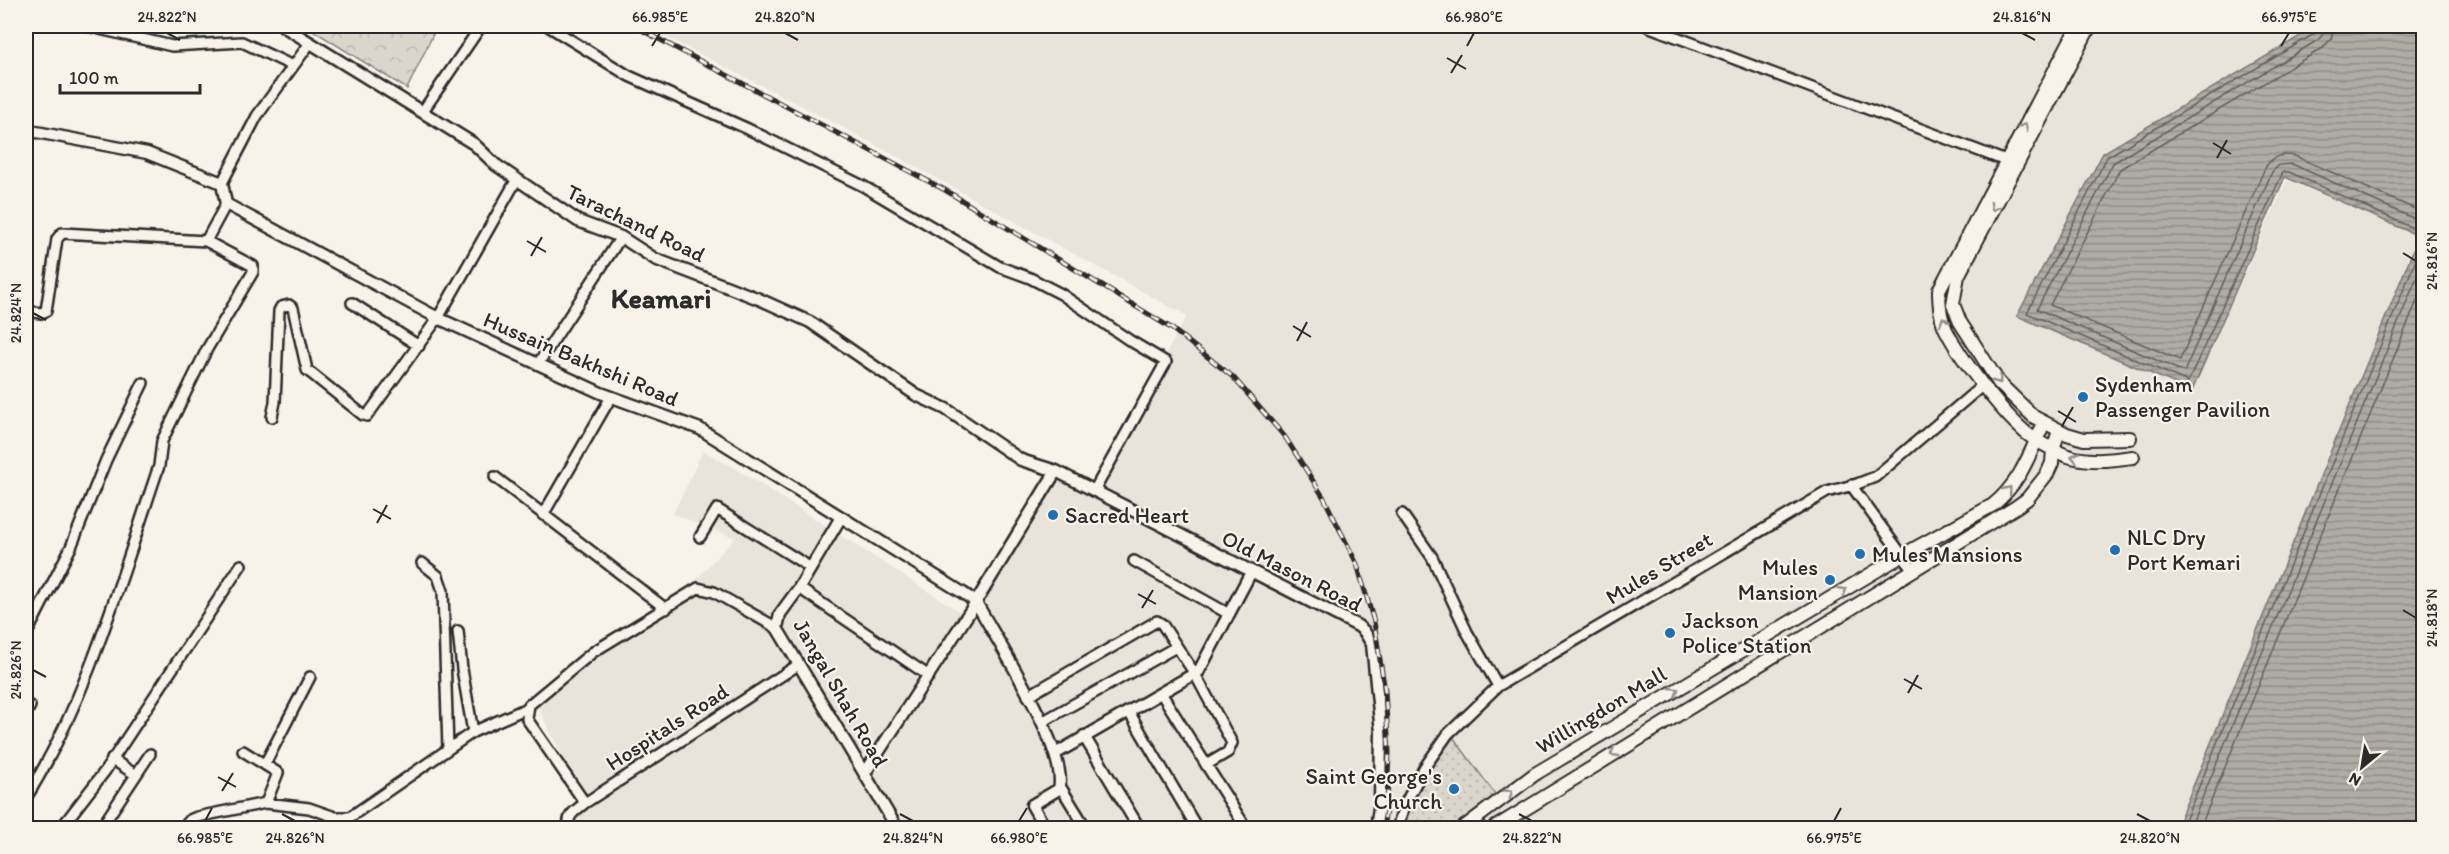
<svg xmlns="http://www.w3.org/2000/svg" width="2449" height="854" viewBox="0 0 2449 854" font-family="Itim,sans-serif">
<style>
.built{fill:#e8e4da}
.grass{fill:url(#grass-dots);stroke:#82807c;stroke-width:1.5}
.forest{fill:url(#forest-crowns);stroke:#82807c;stroke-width:1.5}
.water{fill:url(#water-rules);stroke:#7a7874;stroke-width:1.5}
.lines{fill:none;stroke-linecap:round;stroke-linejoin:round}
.shore{stroke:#605f5b;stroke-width:1.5}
.minor-casing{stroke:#2b2b2b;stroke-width:14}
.tertiary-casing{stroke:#2b2b2b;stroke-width:15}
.secondary-casing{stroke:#2b2b2b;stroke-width:16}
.minor{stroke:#f7f3e8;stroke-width:9}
.tertiary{stroke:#f7f3e8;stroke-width:10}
.secondary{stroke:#f7f3e8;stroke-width:12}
.rail-casing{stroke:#2b2b2b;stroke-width:5}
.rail{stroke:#f7f3e8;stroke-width:3;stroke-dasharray:9;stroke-linecap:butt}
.oneway{stroke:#918f8a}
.ticks{fill:none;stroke:#2b2b2b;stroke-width:2}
.poi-dot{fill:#1f6fb2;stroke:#f7f3e8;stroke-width:2}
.labels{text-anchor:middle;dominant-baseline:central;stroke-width:4.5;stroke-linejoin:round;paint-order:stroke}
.street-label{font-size:22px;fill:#2b2b2b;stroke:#f7f3e8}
.poi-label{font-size:22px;fill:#2b2b2b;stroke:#f7f3e8;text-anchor:start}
.district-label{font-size:28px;font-weight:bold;fill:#2b2b2b;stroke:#f7f3e8}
.neatline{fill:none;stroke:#2b2b2b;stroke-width:2}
.ticks-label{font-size:15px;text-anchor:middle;fill:#2b2b2b}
</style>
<defs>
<pattern id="grass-dots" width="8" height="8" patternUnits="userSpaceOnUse" patternTransform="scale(1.5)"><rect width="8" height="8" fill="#dad6cc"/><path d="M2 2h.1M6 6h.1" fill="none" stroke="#bbb8af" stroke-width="1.8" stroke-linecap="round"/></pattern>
<pattern id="forest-crowns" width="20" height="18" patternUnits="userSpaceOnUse" patternTransform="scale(1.5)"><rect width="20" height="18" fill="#dad6cc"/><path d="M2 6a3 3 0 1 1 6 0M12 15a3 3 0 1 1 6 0" fill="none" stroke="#bbb8af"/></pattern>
<pattern id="water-rules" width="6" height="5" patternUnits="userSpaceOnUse" patternTransform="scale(1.5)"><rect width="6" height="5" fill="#afaca4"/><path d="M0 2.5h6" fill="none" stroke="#8f8c86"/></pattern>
</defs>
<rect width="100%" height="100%" fill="#f7f3e8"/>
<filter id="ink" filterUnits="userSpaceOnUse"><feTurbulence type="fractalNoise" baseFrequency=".0167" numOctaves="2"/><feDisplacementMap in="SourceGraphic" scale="12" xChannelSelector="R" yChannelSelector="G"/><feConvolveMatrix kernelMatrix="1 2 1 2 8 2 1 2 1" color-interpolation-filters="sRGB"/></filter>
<g filter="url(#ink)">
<path class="built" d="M645,26H2311L2312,28L2192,391L2287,180L2419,236L2176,828H577L576,783L533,697L688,588L735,538L673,514L703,451L735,468L965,615L1047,468L1090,490L1187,316L848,130Z"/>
<path class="grass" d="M1450,733L1498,798L1461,828H1399L1407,803Z"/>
<path class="forest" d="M306,26H437L407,89Z"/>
<path class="water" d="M2311,26H2423V828H2176L2419,236L2285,177L2192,391L2017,316L2103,153L2312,29Z"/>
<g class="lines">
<path class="shore" d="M2317,26L2314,34L2107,157L2027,313L2188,382L2283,172H2289L2424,233
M2325,26L2324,33L2318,40L2113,163L2037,309L2184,372L2272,172L2279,165L2292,164L2424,223
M2334,26L2331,39L2323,48L2120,169L2050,305L2180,360L2265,168C2272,156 2282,153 2295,156L2424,213
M2182,828L2424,240
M2190,828L2424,260
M2200,828L2424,284"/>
<g class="minor-casing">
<path id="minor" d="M87,26L172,46L242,42L293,66
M548,26L629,76L748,129L863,186L1000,267L1030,278L1061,294L1129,340L1166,362L1094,491
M1647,26L2006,161
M423,111L481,26
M222,183L257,116L310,43
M352,303L419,346
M26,311L41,313L46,311L57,239L62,233L206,241
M538,364L621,237
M272,417L275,402L279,311L281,307L289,305L293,308L307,370L363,415L367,416L438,318L517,179
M495,477L666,609
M1851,485L1913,570
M1402,514L1432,557L1467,632L1498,686
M543,515L611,397
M700,537L717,509L811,568
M1134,561L1229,614
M422,563L438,576L443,591L448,749
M799,588L929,676
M458,631L462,669L473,732
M26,635L71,547L106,460L143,383
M1161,693L1246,828
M1028,696L1157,621L1162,624L1195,674L1232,743L1228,752L1206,765
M1129,712L1197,828
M26,714L30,706
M1042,722L1176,647
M243,751L278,773L266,803
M112,759L136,775
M265,764L310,677
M1060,786L1086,828
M26,798C88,699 121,577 159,466L162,441L207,349L253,272V266L206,241L226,204
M585,803L527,719L529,705L593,652L698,588L714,592L777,628
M61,828L105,771L241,565
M101,828L150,754
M183,828L190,820L197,817L266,803L309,808L335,817H350L473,732L527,708
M570,828C565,816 576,810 585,803L798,665
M1397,828L1405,804L1424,768L1448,734L1498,686L1827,492L1857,484L1875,477L1983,385"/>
</g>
<g class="tertiary-casing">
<path id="tertiary" d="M283,26L474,144L496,165L578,221L621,237L655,259L759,299L810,322L916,395L946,409L1021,460L1056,471L1358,626L1364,631L1372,644L1381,732L1380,802L1376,828
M26,130L147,153L222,183L226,204L438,318L601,393L700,429L963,593L976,602C996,639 1069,751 1059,789L1032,805L1045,828
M841,517L799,588L780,614L777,628L897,828
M1084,736L1139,828
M1055,754L1199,671L1251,572
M865,773L976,602L1056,471"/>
</g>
<g class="secondary-casing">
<path id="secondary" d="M2078,26L1939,290C1939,304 1940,318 1946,330C1962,361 2000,410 2025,432C2036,442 2052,449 2065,455C2087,463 2111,460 2133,457
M2090,26L1958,276L1953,304L1960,322L1999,383L2034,417L2067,434L2084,439L2130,438
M1463,828L1535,774L1903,555L1993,505C2021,482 2029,455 2044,423
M1494,828L2016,507L2027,499L2047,474L2052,463L2053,449L2059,431"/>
</g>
<use href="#minor" class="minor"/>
<use href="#tertiary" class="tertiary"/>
<use href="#secondary" class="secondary"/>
<g class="rail-casing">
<path id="rail" d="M634,26L945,190L1171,328L1233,377L1285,437L1324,498L1357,564L1374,622L1385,691L1389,752L1387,804L1383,828"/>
</g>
<use href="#rail" class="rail"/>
</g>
<defs><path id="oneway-chevron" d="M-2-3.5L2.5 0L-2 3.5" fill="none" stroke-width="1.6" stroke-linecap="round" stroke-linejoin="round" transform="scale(1.5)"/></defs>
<g class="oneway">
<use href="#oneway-chevron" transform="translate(2024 127) rotate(-62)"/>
<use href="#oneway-chevron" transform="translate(1994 207) rotate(118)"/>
<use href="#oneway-chevron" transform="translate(1944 321) rotate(-109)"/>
<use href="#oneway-chevron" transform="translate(1998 380) rotate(53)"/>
<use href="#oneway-chevron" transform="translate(2075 457) rotate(-167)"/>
<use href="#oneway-chevron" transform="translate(2008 490) rotate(-51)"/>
<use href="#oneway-chevron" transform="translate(1843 591) rotate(-31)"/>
<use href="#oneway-chevron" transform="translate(1675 691) rotate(-31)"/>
<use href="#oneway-chevron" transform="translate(1614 753) rotate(149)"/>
<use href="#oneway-chevron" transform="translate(1509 793) rotate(-36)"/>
</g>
</g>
<path class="ticks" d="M167,33L180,40M785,33L798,40M2022,33L2035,40M652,46L660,33M1467,46L1474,33M2281,46L2289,33M1447,58L1466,69M1451,73L1462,55M2213,143L2231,154M2217,158L2227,140M527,241L546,252M2403,253L2416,261M531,256L542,237M33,313L46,320M1293,326L1311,337M1297,341L1307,322M2058,411L2076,422M2062,426L2073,407M373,509L391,519M377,523L387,505M1138,594L1156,604M1142,608L1153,590M2403,610L2416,618M33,670L46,677M1904,679L1922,689M1908,693L1918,675M218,777L236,787M222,791L233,773M282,814L295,821M900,814L913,821M1519,814L1532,821M2137,814L2150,821M205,821L212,808M1019,821L1027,808M1834,821L1841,808"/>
<g class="poi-dot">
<circle cx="2083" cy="397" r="6"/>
<circle cx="1053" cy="515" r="6"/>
<circle cx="2115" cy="550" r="6"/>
<circle cx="1860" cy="554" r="6"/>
<circle cx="1830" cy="580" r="6"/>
<circle cx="1670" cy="633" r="6"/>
<circle cx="1454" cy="789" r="6"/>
</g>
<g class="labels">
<g class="street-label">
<text transform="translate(636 223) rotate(26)">Tarachand Road</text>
<text transform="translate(581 359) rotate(23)">Hussain Bakhshi Road</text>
<text transform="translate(1659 568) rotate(-31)">Mules Street</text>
<text transform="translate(1292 571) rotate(27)">Old Mason Road</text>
<text transform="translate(841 693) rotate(60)">Jangal Shah Road</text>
<text transform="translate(1601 710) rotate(-31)">Willingdon Mall</text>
<text transform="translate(667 727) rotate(-33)">Hospitals Road</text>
</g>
<g class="poi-label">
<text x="2095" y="384">Sydenham<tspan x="2095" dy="25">Passenger Pavilion</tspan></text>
<text x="1065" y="515">Sacred Heart</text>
<text x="2127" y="537">NLC Dry<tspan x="2127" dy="25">Port Kemari</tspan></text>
<text x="1872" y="554">Mules Mansions</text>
<text x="1818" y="567" text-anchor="end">Mules<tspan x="1818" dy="25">Mansion</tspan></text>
<text x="1682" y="620">Jackson<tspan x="1682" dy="25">Police Station</tspan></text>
<text x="1442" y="776" text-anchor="end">Saint George's<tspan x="1442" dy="25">Church</tspan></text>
</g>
<g class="district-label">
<text x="661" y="298">Keamari</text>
</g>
</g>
<rect width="2449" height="854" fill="none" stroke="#f7f3e8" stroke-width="66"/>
<g transform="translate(2362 767) rotate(210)" stroke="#f7f3e8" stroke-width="4.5" paint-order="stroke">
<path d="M0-4.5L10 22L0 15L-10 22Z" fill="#2b2b2b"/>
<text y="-9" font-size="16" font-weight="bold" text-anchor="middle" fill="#2b2b2b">N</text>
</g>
<path d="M60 84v9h140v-9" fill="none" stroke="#2b2b2b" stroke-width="3"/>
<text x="69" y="84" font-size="18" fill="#2b2b2b" stroke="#f7f3e8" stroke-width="4.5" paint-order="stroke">100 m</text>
<rect x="33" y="33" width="2383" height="788" class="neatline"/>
<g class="ticks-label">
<text x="167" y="22">24.822°N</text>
<text x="660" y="22">66.985°E</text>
<text x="785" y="22">24.820°N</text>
<text x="1474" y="22">66.980°E</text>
<text x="2022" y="22">24.816°N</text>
<text x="2289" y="22">66.975°E</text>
<text transform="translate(2432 261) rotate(-90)" y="5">24.816°N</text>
<text transform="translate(16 313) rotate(-90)" y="5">24.824°N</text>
<text transform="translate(2432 618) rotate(-90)" y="5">24.818°N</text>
<text transform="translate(16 670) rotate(-90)" y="5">24.826°N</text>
<text x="205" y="843">66.985°E</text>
<text x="295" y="843">24.826°N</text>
<text x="913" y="843">24.824°N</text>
<text x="1019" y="843">66.980°E</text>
<text x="1532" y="843">24.822°N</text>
<text x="1834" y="843">66.975°E</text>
<text x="2150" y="843">24.820°N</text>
</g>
</svg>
